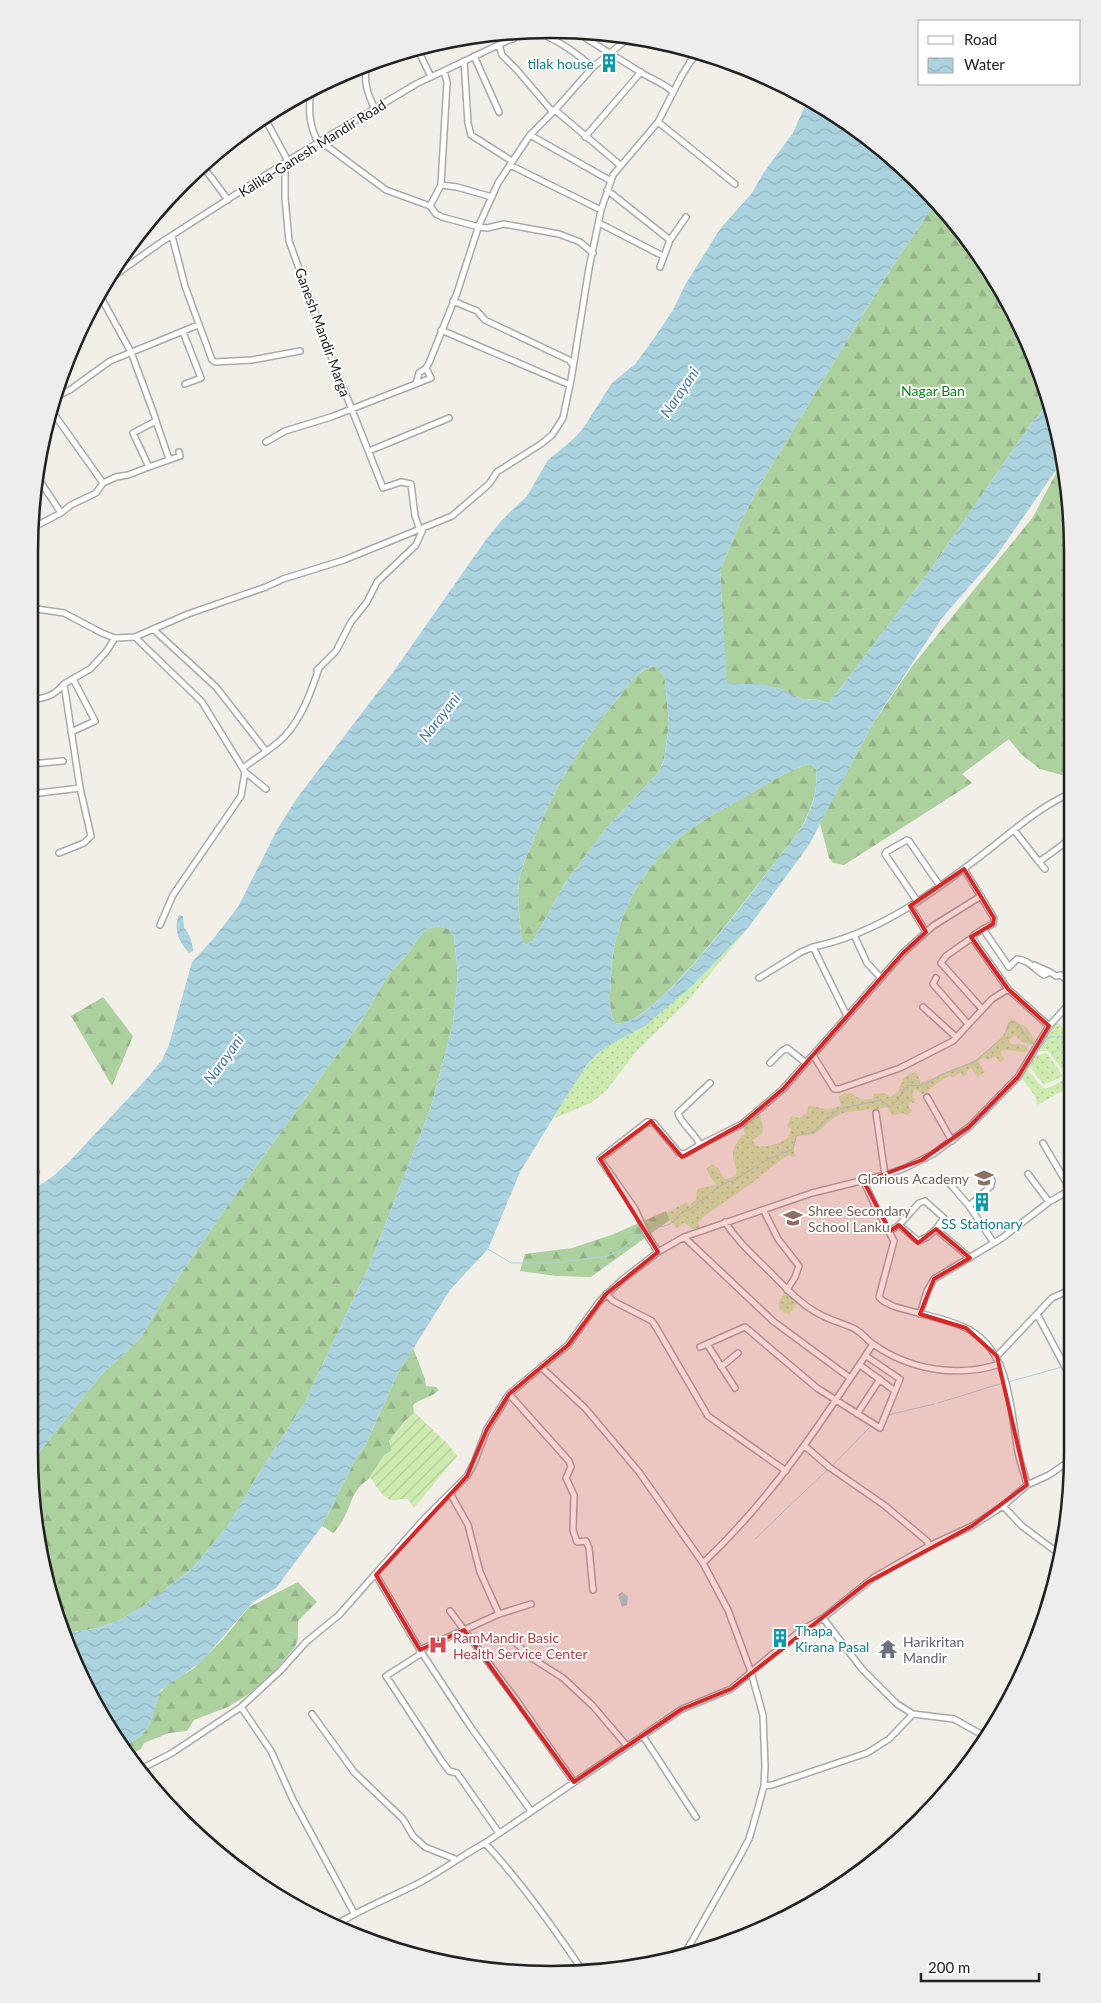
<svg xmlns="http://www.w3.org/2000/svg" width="1101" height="2003" viewBox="0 0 1101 2003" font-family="Lato,sans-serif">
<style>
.grass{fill:url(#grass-dots)}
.forest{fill:url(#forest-firs)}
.garden{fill:url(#garden-furrows)}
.water{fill:url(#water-waves);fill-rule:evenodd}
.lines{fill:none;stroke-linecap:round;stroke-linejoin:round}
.stream{stroke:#aad3df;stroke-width:1}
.minor-casing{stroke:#a9a9a9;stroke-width:8}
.minor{stroke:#fff;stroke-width:5}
.marked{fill:#d62828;fill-opacity:0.2;stroke:#d62828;stroke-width:4;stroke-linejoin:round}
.labels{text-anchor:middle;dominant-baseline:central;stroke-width:4;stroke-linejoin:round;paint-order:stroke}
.culture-label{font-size:14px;fill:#0d838f;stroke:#fff;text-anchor:end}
.street-label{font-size:14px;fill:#222;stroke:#fff}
.park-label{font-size:14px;fill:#0c8416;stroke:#fff}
.education-label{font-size:14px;fill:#785e54;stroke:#fff;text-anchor:end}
.health-label{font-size:14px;fill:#be3a42;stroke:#fff;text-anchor:start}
.worship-label{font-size:14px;fill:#5b616d;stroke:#fff;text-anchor:start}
.water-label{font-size:15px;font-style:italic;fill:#4a7aab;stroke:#fff}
.rim{fill:none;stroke:#222;stroke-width:2.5}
</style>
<defs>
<pattern id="grass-dots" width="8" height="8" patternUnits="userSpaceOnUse" patternTransform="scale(1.25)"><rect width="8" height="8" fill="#cdebb0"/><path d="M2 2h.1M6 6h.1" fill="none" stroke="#b0c997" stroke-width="1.8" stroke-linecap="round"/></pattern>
<pattern id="forest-firs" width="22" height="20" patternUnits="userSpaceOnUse" patternTransform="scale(1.25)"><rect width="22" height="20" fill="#add19e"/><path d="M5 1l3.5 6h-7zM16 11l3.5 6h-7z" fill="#95b388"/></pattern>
<pattern id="garden-furrows" width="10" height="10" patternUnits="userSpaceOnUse" patternTransform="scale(1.25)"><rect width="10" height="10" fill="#cdebb0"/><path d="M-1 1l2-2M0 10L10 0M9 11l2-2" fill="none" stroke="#b0c997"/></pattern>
<pattern id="water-waves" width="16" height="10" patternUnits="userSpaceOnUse" patternTransform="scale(1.25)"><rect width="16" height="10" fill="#aad3df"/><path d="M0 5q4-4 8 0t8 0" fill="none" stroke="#92b5bf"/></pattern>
</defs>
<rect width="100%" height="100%" fill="#f2efe9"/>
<path class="grass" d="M748,928L687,1002L635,1053L606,1091L591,1103L553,1119C566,1096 579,1074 597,1054L693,985Z
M1014,1020L1027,1028L1035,1040L1031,1045L1021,1041L1016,1036L1012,1037L1009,1041L1011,1044L1025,1045L1028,1050L1026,1052L1003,1050L1000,1052L1005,1059L1000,1062L995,1056L988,1060L984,1057L978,1062L985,1072L977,1077L971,1068L966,1072L967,1074L963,1077L960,1073L952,1078L950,1075L932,1087L925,1094H922L915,1089L912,1093L915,1100L914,1103L910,1102L908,1104L912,1112L907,1115L902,1113L892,1116L888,1107C874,1111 859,1109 843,1113C832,1116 824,1128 816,1133C809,1137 803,1134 797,1136L794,1147L795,1156L792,1157L789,1155C775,1163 765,1173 752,1183C734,1196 715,1207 698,1222L700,1229L695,1230L684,1223L677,1228L670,1220L667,1213L686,1202L689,1206L696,1200L697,1189L716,1185L706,1169L712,1164L719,1169L725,1180L736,1175C737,1169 736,1168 734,1162C730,1150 737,1141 745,1133L743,1126L760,1113L763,1130L761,1134L753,1140L755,1145C765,1149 781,1143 789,1137L791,1129L787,1126L791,1116L799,1118C812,1112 805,1114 809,1105C824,1109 826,1111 841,1106L839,1097C850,1089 852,1095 862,1100L873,1099V1094L886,1093L890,1097L899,1091L900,1084L903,1082L902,1079L916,1071L921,1083L976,1060L1003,1036L1009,1021Z
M1055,1021L1070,1034V1073L1068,1074L1065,1073L1048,1051H1037V1047Z
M1047,1053L1063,1076L1044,1085L1028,1065L1033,1056Z
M1027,1069L1043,1088H1048L1069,1077L1070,1087L1037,1105L1035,1096L1021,1077Z
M786,1292L798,1302L789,1315C775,1308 776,1303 786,1292Z"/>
<path class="forest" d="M936,202L984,261L1044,383L1049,403L1033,421L928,573L829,703L814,699L804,700L781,689L747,684H726L720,571L739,525L760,485L831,367L892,267Z
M1063,460L1068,483L1069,777L1040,769L1021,754L1009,739L962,774L972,783L844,865L833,863L829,858L820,823L872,725L885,706L913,665L1033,517Z
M656,666L665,678L669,724L664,760L658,773L607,827L565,883L533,941L526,945C520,939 521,931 520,923C519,909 517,895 519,881C522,865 530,849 536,834C556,784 584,739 619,697C629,685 639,668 656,666Z
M811,764L816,769C818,784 814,802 807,816C800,833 787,846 777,860C753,889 651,1032 615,1023C608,1010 610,993 611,978C612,922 640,868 684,834C703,819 725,808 746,796C766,785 788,769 811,764Z
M436,926L449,929L454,937L458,975L453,1024L431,1107L369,1266L305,1402L259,1473L229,1524L193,1568L142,1607L120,1620L98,1628L62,1634L56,1620L33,1521V1460L101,1375L140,1339L165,1297L224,1211L360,1023L389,974L407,955L420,936L427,929Z
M103,997L133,1036L112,1086L71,1016Z
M666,1211L670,1220L591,1277L556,1276L520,1271L525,1254L572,1248L614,1234Z
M413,1348L425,1379L426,1386L436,1387L439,1390C431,1398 421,1398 413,1405L414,1413L405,1421L389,1441L392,1450C381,1458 381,1466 373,1475C366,1481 359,1486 354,1495C348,1508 344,1523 333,1533L322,1526L356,1458L364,1448L398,1373Z
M298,1582L317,1602L298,1621V1639L295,1647L274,1672L249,1694L228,1707L194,1720L187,1731L169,1733L144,1743L141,1749L128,1756L123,1748L142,1735L150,1724L157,1697L167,1684L193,1669L225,1637L249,1607Z"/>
<path class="garden" d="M414,1412L449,1445L457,1456L414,1508L408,1499C401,1498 397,1501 392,1500C383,1499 374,1483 370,1476L384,1455L392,1450L389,1441Z"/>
<path class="water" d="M811,99L919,181L936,202L892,267L831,367L760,485L739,525L720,571L727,684H761L781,689L804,700L814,699L829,703L928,573L1033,421L1049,403L1063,460L997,555L942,618L872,725L809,845L748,928L693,985L645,1026L613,1043L597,1054L587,1065L566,1097L520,1172L488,1249L450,1290L398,1373L364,1448L356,1458L322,1526L276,1588L253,1602L201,1662L161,1690L150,1724L142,1735L123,1748L83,1684L62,1634L98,1628L120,1620L142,1607L193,1568L229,1524L259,1473L305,1402L369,1266L431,1107L453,1024L458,975L454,937L449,929L436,926L427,929L420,936L407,955L389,974L360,1023L224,1211L165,1297L140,1339L101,1375L33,1460L32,1190L52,1177L68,1163L149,1076L162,1060L169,1045L192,962L214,938L238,907L278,828L297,798L394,671L485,541L501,521L527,496L548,460L570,442L582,430L612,383L635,364L655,337L673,310L685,285L720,229L752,193L764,172L793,133L804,108ZM655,666L665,678L669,724L664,761L658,773L607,827L565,883L533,941L526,945C520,939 521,931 520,923C519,909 517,895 519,881C522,865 530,849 536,834C556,784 584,739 619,697C629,685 639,668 655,666ZM811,764L816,769C818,784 814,803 807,817C800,833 787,846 777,860C754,889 651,1032 615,1023C608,1010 610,993 611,978C612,922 640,868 684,834C704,818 728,807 750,794C768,784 790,768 811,764Z
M179,915L183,916L184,928C189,932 193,944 193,951L189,953C179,942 173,930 179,915Z
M622,1592L628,1596L627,1605L622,1607L618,1595Z"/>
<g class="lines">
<path class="stream" d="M1040,1047L1050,1037L1057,1036L1070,1039
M647,1230C654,1226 662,1228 670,1224C675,1221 677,1217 681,1213C684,1211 688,1210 692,1208C705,1199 719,1182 735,1180L766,1160L793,1149L796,1136L813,1132L839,1109L881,1100L890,1107C901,1100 900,1092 907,1085L918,1086L927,1083L940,1075L974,1062L998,1042L1004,1036L1011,1021C1024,1023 1022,1039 1034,1044
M488,1249L511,1263H551L607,1256L619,1251L644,1232
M1008,1382L1062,1367
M938,1403L1003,1383
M888,1415L934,1404
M832,1466L871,1426
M755,1539L828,1469"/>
<g class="minor-casing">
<path id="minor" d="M529,30C555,37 573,51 593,67
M509,31L513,39
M577,32C598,47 619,58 640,72C651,79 664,83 673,92
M617,33L624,42
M499,45L502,55L517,70L551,110H555L620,165
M416,46L431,77
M474,56L499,112
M464,61L468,123L471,135L512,161
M366,65C364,83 367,93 375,109
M311,88C309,106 308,121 316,138L386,190L430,206L436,214L442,217L479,227L487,228L504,224L559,234L580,242L593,253
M264,117L288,161
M658,122L735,184
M530,135L611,181
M585,137L641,72
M285,163V198L289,241L335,367L383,488L401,482L411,484L415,516L420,530
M202,165L228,200
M510,165L601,210
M441,185L457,187L492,197
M607,190L670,240
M430,206L441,185L447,82L444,71
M599,223L663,256
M172,236L185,286L212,360L215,362L252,360L300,351
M660,267L670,240L686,217
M104,283L160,243L286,162L416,84L530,30
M453,301L477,311L485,320L569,360L573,365
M441,330L570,385
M183,332L201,378L185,384
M416,384L419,373L426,368L429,363L457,293L479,225L498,183L530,135L555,110L593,67L631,36
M53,398L70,390L110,361L198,325
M51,410L103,483
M156,421L169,459
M266,442L285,431L331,417L431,378L426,368
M369,451L449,418
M149,467L180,456L179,452
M38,478L61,513
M30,529L61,513L71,505L96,493L103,483L116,477L128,475L149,467L133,433L156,421L155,417L131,352L98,292
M30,608L64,613L102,633L115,638L135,637L188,614L266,587L283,579L344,560L452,516L489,484L497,472L541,444L552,435L563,418L571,380L589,268L601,210L613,175L658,122L681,77L690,62L699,52
M153,629L216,687L266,751
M135,637L202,702L245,772L241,796L173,895L160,925
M317,670L336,651L351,622L367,602L377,582L416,545L423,529
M30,700C46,698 54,696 64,684
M71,732L95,721L73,679
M31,764L63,761
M243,768C256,758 272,749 284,737C302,718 311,692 319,668
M245,772L266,789
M31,794L80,788
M1014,830L1039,862L1069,840
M59,853L84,843L91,836L80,788L64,684L90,669L106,652L115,638
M1039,862L1045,869
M964,869L994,918L993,924L983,929L1009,967L1017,959C1029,960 1034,969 1044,975L1050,972L1056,976L1061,975L1069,982
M917,901L885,854L886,852L907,840L909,841L940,886
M910,906L926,932
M983,929L974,935L973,939L1008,989
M854,935L867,963L881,978
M973,937L946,956L941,963L982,1009
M1034,965L1050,972
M759,978L801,952L813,947
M936,978L933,984L968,1024
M923,1007L956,1037
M847,1016L813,947C881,933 937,890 991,848C1015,829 1040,807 1069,794
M813,1055L834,1089H839L900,1068L953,1041L992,999L1008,989L1049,1026
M770,1063L782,1051L787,1048L806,1063
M927,1097L952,1141
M876,1113L885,1175
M1043,1143L1070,1189
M700,1145C695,1133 681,1124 678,1113L710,1083
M1028,1174L1049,1202
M987,1175L992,1180L991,1186L969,1206L994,1243
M32,1177L36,1172
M864,1182L877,1210L894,1241L879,1297L883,1301L893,1306C917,1314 943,1317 966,1328C1011,1350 1010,1410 1018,1452C1020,1463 1025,1474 1027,1485
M951,1185L969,1206
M764,1211L778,1239L799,1266L795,1277L787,1290
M725,1222C738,1242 754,1256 771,1273C787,1289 802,1306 823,1316C833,1321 845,1324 855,1329C862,1333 867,1340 873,1344C910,1370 957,1378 1000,1364
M899,1225L919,1203L925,1201L944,1218L936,1229
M890,1231L899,1225L918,1241L927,1237L936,1229L970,1258
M684,1237L773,1321L850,1378
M658,1252L646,1233L635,1209L600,1159L647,1122L654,1123L679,1153L685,1154L700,1145L742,1124L783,1089L903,953L933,926L981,896
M606,1294L613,1301L652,1321L656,1327L708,1416L786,1471
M920,1314L927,1291L934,1279L1002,1238L1049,1202L1070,1190
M1037,1314L1071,1378
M707,1344L735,1388
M700,1347L745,1327L817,1388L880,1428L900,1379L866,1356
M997,1356L1052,1298L1070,1290
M860,1365L895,1391
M541,1367L585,1408L639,1472L703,1563L728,1610L751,1672L763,1715L765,1766L764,1786L754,1822L749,1839L739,1858L684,1955
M721,1367L738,1353
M509,1394L569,1461L571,1467L566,1478L574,1495L573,1530L577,1542L586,1541L589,1548L593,1590
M857,1414L880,1379
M805,1446L829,1467L884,1505L927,1541L929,1546
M450,1493L468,1525L480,1572L499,1614L531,1604
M1003,1506L1022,1526L1058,1553
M703,1563C771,1499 822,1422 873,1344
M376,1575L420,1650L499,1614
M450,1611L517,1701L574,1782
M823,1618L862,1669L897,1704L913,1714L954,1719L986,1737
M513,1640L530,1657L563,1678L593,1706L627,1746
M420,1650L419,1655L386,1676L441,1760L449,1771L457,1773L499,1833
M420,1650L470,1726L531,1811
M241,1707L271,1751L293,1800L354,1913
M312,1714L354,1772L403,1819L413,1836L425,1847L455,1859
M643,1736L696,1817
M143,1768L160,1797
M137,1771L172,1753L241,1707L281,1670L306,1642L339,1615L424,1519L467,1476L474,1463L487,1429L509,1394L568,1345L599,1302L622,1280L658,1252L684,1237L812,1193L885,1175L905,1168L933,1154L969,1127L1018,1077L1049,1026L1070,1003
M764,1786L772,1785L867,1753L889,1739L913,1714
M485,1843C522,1883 554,1928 584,1973
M334,1926C362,1908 392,1897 421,1882C443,1870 463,1855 485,1843L682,1709L731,1689L800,1631L823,1618L873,1578L929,1546L972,1526L1003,1506L1027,1485L1049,1475L1071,1460"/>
</g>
<use href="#minor" class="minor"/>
</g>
<path class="marked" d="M964,869L994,918L993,924L971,937L1008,989L1049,1026L1018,1077L969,1127L922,1160L864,1182L890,1231L899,1225L918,1243L936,1229L970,1258L934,1279L920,1314L966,1328L997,1356L1027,1485L972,1526L868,1582L731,1689L682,1709L574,1782L464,1630L420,1650L376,1575L467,1476L487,1429L509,1394L568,1345L606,1294L658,1252L600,1159L651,1121L682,1157L742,1124L783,1089L903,953L926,932L910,906Z"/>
<defs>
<g id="building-bare" transform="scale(1.5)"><path d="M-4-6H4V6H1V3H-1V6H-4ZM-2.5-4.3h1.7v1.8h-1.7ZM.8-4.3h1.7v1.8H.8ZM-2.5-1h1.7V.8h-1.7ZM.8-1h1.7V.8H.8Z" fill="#0f9aa8" stroke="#fff" stroke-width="2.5" paint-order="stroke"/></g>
<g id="school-bare" transform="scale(1.5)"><path d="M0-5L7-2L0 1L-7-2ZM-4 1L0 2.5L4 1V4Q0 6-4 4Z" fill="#8d6e63" stroke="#fff" stroke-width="2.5" paint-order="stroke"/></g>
<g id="hospital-bare" transform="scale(1.5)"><path d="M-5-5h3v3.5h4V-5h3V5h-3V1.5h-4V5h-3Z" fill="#e0444e" stroke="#fff" stroke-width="2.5" paint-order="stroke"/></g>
<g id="temple-bare" transform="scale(1.5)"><path d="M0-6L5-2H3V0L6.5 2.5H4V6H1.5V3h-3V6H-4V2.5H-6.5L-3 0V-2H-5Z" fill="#6b7280" stroke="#fff" stroke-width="2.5" paint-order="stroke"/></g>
</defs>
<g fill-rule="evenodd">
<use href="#building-bare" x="609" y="63"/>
<use href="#school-bare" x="984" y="1178"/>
<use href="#building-bare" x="982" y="1202"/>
<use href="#school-bare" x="793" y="1218"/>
<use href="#building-bare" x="780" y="1638"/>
<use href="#hospital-bare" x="438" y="1645"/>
<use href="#temple-bare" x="888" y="1649"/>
</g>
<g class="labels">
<g class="culture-label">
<text x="594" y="63">tilak house</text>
<text x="982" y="1223" text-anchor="middle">SS Stationary</text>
<text x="795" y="1630" text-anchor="start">Thapa<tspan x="795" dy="16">Kirana Pasal</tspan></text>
</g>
<g class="street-label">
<text transform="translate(312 148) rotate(-32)">Kalika-Ganesh Mandir Road</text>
<text transform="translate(323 332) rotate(70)">Ganesh Mandir Marga</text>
</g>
<g class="park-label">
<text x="933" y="390">Nagar Ban</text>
</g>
<g class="education-label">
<text x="969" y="1178">Glorious Academy</text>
<text x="808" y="1210" text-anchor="start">Shree Secondary<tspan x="808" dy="16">School Lanku</tspan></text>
</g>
<g class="health-label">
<text x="453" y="1637">RamMandir Basic<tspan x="453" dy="16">Health Service Center</tspan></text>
</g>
<g class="worship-label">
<text x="903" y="1641">Harikritan<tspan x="903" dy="16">Mandir</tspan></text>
</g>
<g class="water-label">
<text transform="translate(679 392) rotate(-56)">Narayani</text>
<text transform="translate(439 717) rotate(-52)">Narayani</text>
<text transform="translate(223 1059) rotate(-54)">Narayani</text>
</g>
</g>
<path d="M0 0H1101V2003H0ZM551 38H551A513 513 0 0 1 1064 551V1453A513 513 0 0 1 551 1966H551A513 513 0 0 1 38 1453V551A513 513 0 0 1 551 38Z" fill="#ededed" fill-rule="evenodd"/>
<path class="rim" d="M551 38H551A513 513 0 0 1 1064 551V1453A513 513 0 0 1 551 1966H551A513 513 0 0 1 38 1453V551A513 513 0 0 1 551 38Z"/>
<rect x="918" y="20" width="162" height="65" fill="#ffffff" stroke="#a7a7a7"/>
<rect x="928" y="36" width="25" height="8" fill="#ffffff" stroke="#a7a7a7"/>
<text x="964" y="45" font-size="15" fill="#222222">Road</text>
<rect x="928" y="58" width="25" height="15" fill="url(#water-waves)" stroke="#a7a7a7"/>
<text x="964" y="70" font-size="15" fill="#222222">Water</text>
<path d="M921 1973v8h118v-8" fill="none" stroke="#222222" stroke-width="2.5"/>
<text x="928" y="1973" font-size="15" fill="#222222" stroke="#ffffff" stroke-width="4" paint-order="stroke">200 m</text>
</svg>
